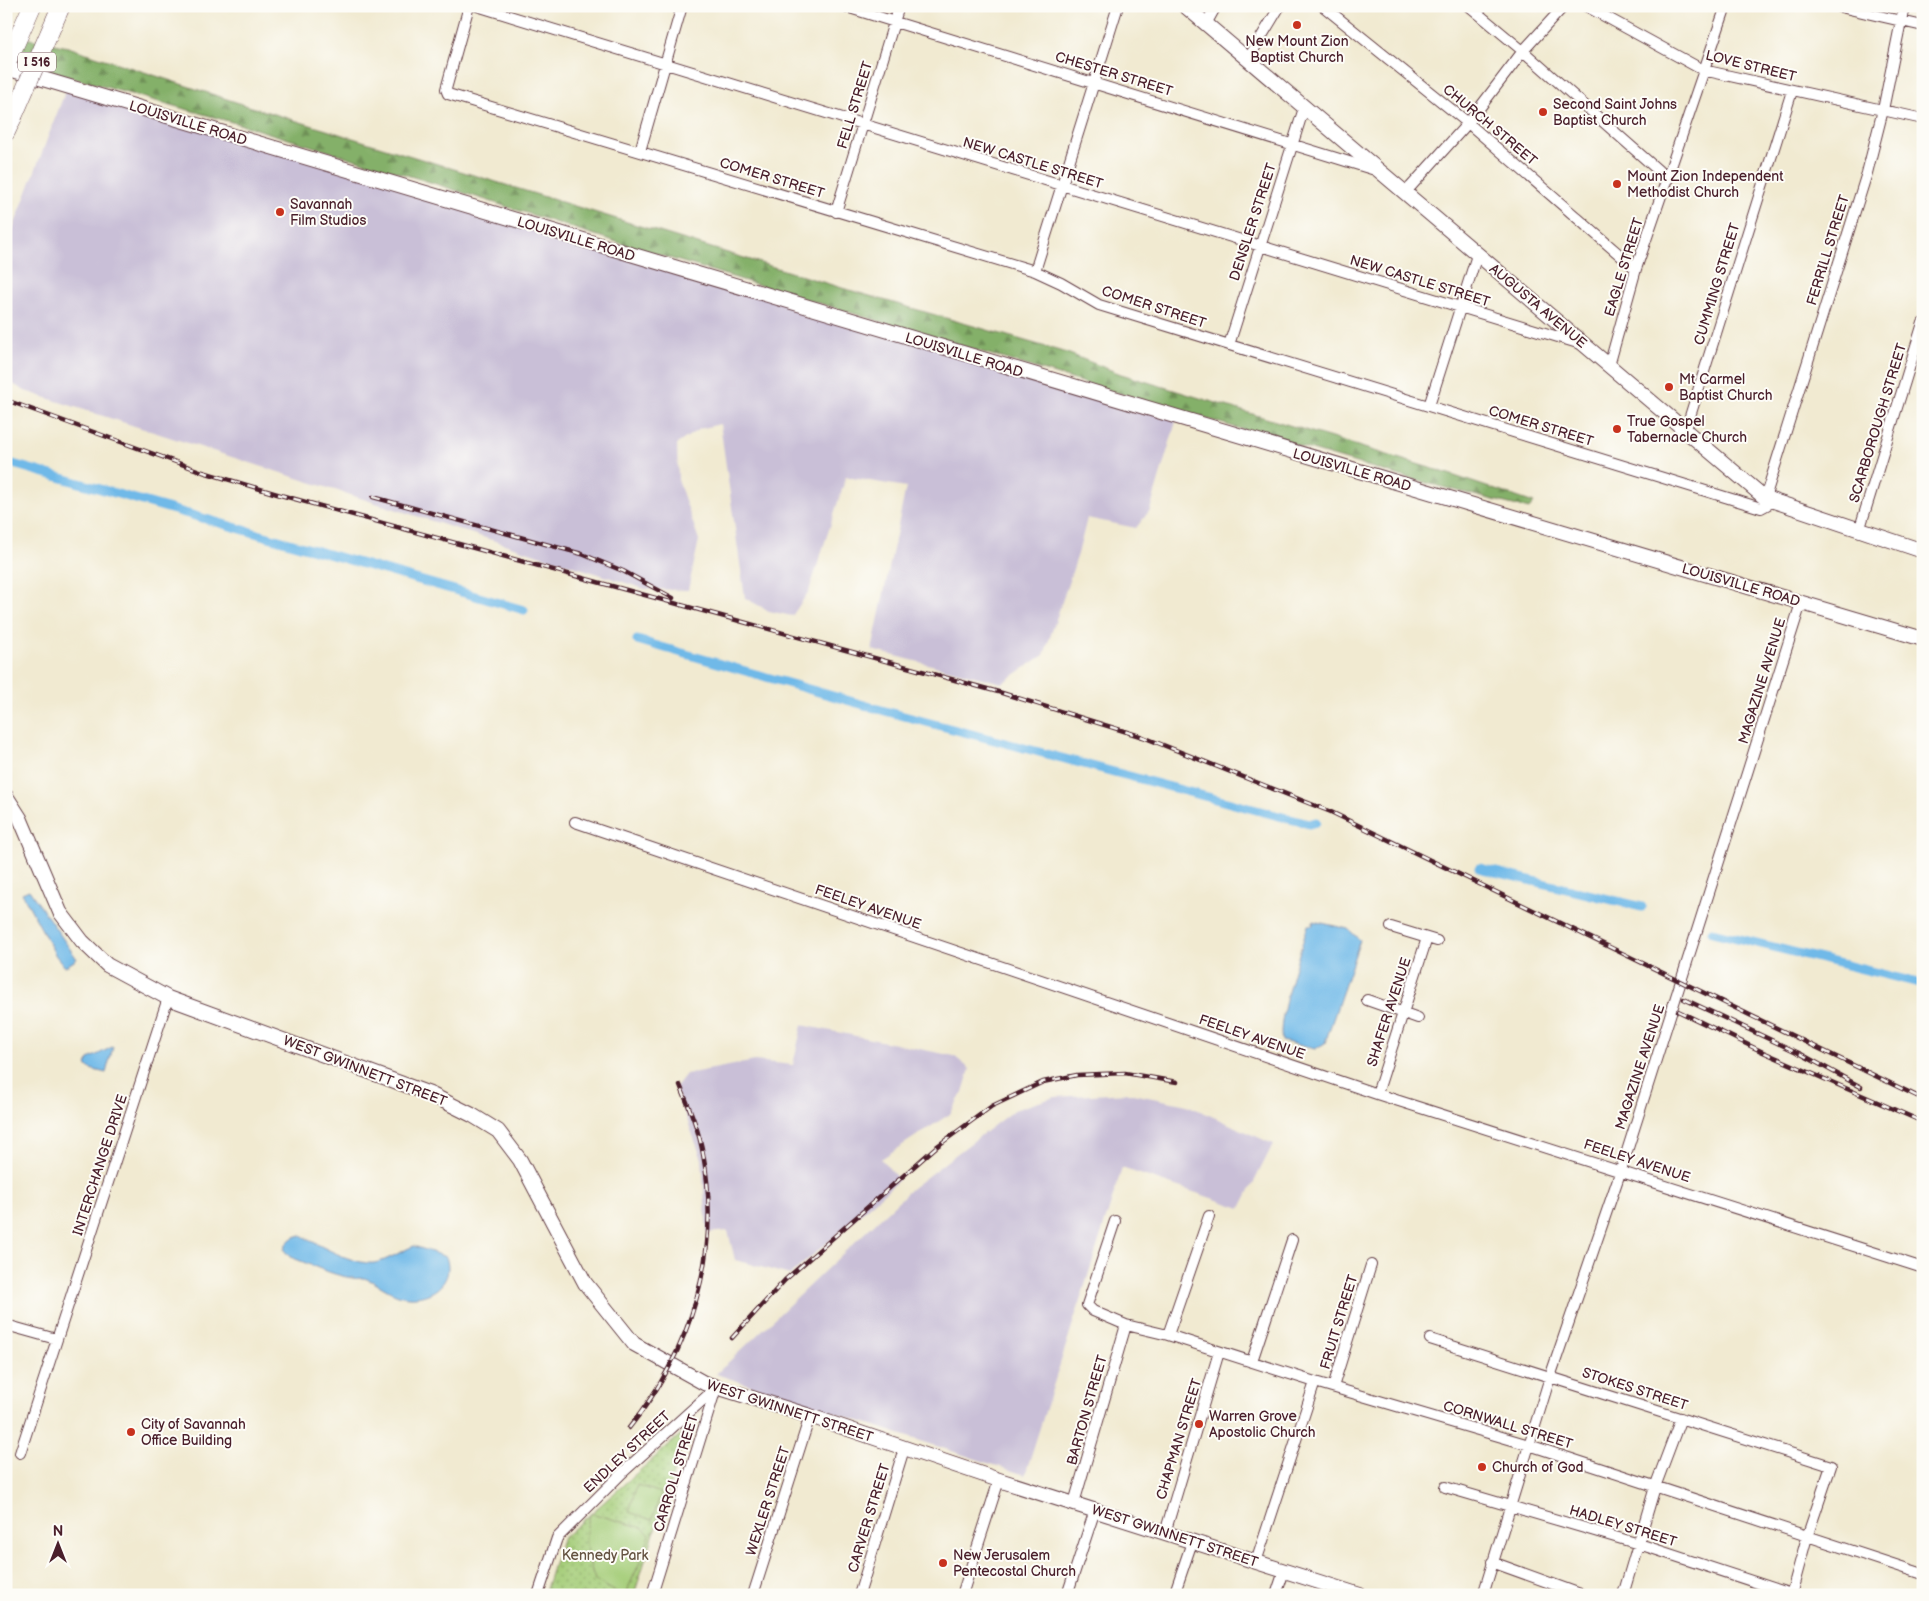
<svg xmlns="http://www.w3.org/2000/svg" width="1929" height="1601" viewBox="0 0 1929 1601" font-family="'Balsamiq Sans',sans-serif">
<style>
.industrial{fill:#c9bfd7}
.grass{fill:url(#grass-dots);stroke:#787652}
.forest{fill:url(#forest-firs);stroke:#67684a}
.garden{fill:#a5cd79;stroke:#787652}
.water{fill:#70b9e8;stroke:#5d6c8a}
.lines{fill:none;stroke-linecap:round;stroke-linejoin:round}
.canal{stroke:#70b9e8;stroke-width:9}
.minor-casing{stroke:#633d44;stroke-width:12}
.secondary-casing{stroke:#633d44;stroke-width:16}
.motorway-casing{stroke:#633d44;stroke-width:19}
.minor{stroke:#fff;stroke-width:10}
.secondary{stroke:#fff;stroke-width:14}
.motorway{stroke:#fff;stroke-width:18}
.rail-casing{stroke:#4a1f2b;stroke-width:4.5}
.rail{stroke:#fdfcf7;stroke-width:2.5;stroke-dasharray:8;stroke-linecap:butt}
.motorway-bridge-casing{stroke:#633d44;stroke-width:19;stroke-linecap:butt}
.motorway-bridge{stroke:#fff;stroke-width:18}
.poi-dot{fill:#c8321e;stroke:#fdfcf7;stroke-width:2}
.labels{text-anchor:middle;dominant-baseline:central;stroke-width:4;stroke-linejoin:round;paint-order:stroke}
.shield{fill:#fdfcf7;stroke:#806168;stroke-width:1}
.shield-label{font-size:12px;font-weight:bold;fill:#4a1f2b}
.poi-label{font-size:14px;fill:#4a1f2b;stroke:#fdfcf7;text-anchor:start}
.street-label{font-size:14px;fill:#4a1f2b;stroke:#fdfcf7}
.park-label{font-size:14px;fill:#655342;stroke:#fdfcf7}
</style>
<defs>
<pattern id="grass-dots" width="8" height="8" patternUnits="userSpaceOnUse" patternTransform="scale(1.25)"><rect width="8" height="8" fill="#a5cd79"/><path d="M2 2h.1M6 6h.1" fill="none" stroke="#88a663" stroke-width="1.8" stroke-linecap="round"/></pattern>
<pattern id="forest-firs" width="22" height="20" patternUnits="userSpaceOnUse" patternTransform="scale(1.25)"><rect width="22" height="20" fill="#84b069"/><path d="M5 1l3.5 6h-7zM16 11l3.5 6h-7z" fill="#6e8f57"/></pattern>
</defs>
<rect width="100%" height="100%" fill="#fdfcf7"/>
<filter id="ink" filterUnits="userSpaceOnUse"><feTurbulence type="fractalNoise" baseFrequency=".02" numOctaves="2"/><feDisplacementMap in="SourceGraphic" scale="10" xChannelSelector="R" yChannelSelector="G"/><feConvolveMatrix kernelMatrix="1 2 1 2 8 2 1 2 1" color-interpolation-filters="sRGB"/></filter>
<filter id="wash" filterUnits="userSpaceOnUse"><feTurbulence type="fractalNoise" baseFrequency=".0096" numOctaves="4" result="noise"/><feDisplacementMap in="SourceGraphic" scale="20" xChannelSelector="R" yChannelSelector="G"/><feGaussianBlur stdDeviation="1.12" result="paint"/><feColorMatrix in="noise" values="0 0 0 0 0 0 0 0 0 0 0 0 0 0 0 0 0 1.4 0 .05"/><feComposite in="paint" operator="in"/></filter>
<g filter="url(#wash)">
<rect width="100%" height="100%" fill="#f1ead1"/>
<path class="industrial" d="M67,87L1177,418L1150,510L1136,528L1087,518L1078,554L1044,655L1002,683L872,650L906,487L846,477L809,591L792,616L769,611L745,598L720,424L699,429L677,444L678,480L699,540L688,590L645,589L25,391L6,380V247Z
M802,1025L954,1056L970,1069L963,1092L950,1114L881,1159L899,1180L790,1275L735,1260L728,1231L707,1233L702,1159L675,1088L686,1074L755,1061L793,1065Z
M1128,1093L1187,1105L1273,1144L1241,1208L1122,1168L1025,1475L716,1374L912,1188L1014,1110L1055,1097Z"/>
<path class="grass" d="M688,1428L634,1595H544L562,1539Z"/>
<path class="forest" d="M6,34L68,47L245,105L842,288L1067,353L1121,374L1440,471L1534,503L1529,509L1411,479L1118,393L626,245L433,183L239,124L73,78L6,57Z"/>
<path class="garden" d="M637,1485L661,1493L652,1520L629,1512Z
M591,1513L643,1528L650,1535L640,1562L625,1595H621L595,1580C587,1556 581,1538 591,1513Z"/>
<path class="water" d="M29,890L77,959L65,967L56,956L22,893Z
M1313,921L1348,929L1360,940L1325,1043L1315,1049L1282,1041C1276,1020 1301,949 1308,925H1313Z
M112,1047H113L106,1073L90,1069L86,1065L89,1059Z
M301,1235C318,1245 354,1265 374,1263C387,1261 401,1251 414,1246L446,1257C456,1284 427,1302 402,1296C388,1293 377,1282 364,1278C360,1278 356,1279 352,1278C331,1275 310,1264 290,1257L284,1250C288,1240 290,1238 301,1235Z"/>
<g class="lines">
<path class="canal" d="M6,462L524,610
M637,640L885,711L1309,824L1316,822
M1479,868L1642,907
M1712,932L1923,984"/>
</g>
</g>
<g filter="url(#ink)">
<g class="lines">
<g class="minor-casing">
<path id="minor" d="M469,6L446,89L448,94L1035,271L1061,283L1099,305L1761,508L1774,501
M477,6L1581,344
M843,6L1375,170
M1323,6L1468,123L1636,269
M1469,6L1523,51L1668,179
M1586,6L1703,70L1923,119
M1836,6L1923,26
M1206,24L1216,6
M1248,59L1280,6
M640,151L682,6
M1405,193L1468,123L1523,51L1564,6
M836,212L899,6
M1035,271L1118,6
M1229,345L1304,108
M1609,366L1636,269L1726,6
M1429,406L1477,255
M1686,429L1792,91
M1765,498L1867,173L1883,110L1904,6
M1859,531L1923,323
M575,822L1377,1094L1923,1268
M1391,927L1437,941
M1367,1000L1418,1018
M1377,1094L1427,938
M1115,1221L1087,1305L1093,1311L1126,1325L1168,1335L1315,1382L1529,1445L1923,1574
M6,1325L56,1339
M1168,1335L1209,1216
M1430,1339L1831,1466L1807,1537L1791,1595
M1252,1361L1292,1240
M1333,1387L1371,1265
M20,1453L168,998
M1445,1487L1639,1544L1791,1594
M1074,1503L1126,1325
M1165,1533L1219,1352
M1256,1562L1315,1382
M1492,1562L1583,1595
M538,1595L557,1538L622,1473L717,1387
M652,1595L716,1388
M753,1595L810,1416
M859,1595L904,1449
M962,1595L999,1480
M1067,1595L1095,1510
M1174,1595L1192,1542
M1276,1595L1284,1571
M1483,1595L1550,1377L1621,1170L1801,603
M1623,1595L1655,1487L1681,1418"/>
</g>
<g class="secondary-casing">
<path id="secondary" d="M1185,6L1765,498L1923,551
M6,68L1923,639
M6,796L20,818L60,912L82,941L107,965L168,998L430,1094L472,1115L498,1131L520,1160L585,1283L634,1344L704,1383L810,1416L999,1480L1360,1595"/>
</g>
<g class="motorway-casing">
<path id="motorway" d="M6,65L32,6
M6,132L13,117"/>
</g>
<use href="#minor" class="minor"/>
<use href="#secondary" class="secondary"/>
<use href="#motorway" class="motorway"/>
<g class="rail-casing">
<path id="rail" d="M6,400L203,472L284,496L1002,693L1143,737L1331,812L1923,1099
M373,497L582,554L623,571L673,598
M1684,999L1801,1054L1861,1087
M1678,1011L1763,1052L1923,1122
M732,1338L785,1280L936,1147L992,1106L1043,1082L1077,1075L1125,1073L1177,1082
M629,1428C691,1351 722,1252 703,1154C699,1130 689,1107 680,1085"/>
</g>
<use href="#rail" class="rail"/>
<g class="motorway-bridge-casing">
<path id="motorway-bridge" d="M13,117L61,6"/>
</g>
<use href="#motorway-bridge" class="motorway-bridge"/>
</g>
</g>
<g class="poi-dot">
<circle cx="1297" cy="25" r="5"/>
<circle cx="1543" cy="112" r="5"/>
<circle cx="1617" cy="184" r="5"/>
<circle cx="280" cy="212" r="5"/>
<circle cx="1669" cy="387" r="5"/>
<circle cx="1617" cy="429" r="5"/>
<circle cx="1199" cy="1424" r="5"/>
<circle cx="131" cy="1432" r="5"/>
<circle cx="1482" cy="1467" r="5"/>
<circle cx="943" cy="1563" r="5"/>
</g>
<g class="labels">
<rect class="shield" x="18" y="52.5" width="38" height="19" rx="4"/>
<g class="shield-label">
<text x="37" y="62">I 516</text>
</g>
<g class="poi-label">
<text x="1297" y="41" text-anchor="middle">New Mount Zion<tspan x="1297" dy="16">Baptist Church</tspan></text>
<text x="1553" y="104">Second Saint Johns<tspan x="1553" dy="16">Baptist Church</tspan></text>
<text x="1627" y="176">Mount Zion Independent<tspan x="1627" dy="16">Methodist Church</tspan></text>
<text x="290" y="204">Savannah<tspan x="290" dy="16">Film Studios</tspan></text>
<text x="1679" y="379">Mt Carmel<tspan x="1679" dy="16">Baptist Church</tspan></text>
<text x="1627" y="421">True Gospel<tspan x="1627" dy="16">Tabernacle Church</tspan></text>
<text x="1209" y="1416">Warren Grove<tspan x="1209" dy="16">Apostolic Church</tspan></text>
<text x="141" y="1424">City of Savannah<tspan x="141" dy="16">Office Building</tspan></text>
<text x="1492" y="1467">Church of God</text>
<text x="953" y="1555">New Jerusalem<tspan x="953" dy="16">Pentecostal Church</tspan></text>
</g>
<g class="street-label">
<text transform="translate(1751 66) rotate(14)">LOVE STREET</text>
<text transform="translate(1114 74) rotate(17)">CHESTER STREET</text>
<text transform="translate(855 105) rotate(-73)">FELL STREET</text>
<text transform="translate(188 123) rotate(17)">LOUISVILLE ROAD</text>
<text transform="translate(1490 125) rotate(40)">CHURCH STREET</text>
<text transform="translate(1033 163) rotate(17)">NEW CASTLE STREET</text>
<text transform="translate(772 178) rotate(17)">COMER STREET</text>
<text transform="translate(1253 222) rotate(-72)">DENSLER STREET</text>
<text transform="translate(576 239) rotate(17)">LOUISVILLE ROAD</text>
<text transform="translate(1828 250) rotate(-73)">FERRILL STREET</text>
<text transform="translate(1624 267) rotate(-73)">EAGLE STREET</text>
<text transform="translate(1420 281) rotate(17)">NEW CASTLE STREET</text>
<text transform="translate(1717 284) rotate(-73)">CUMMING STREET</text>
<text transform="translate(1538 306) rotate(40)">AUGUSTA AVENUE</text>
<text transform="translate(1154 307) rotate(18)">COMER STREET</text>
<text transform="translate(964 355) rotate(17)">LOUISVILLE ROAD</text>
<text transform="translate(1878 423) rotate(-73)">SCARBOROUGH STREET</text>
<text transform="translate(1541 426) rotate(17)">COMER STREET</text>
<text transform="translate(1352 470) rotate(16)">LOUISVILLE ROAD</text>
<text transform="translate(1741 585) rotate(16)">LOUISVILLE ROAD</text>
<text transform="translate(1762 681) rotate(-73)">MAGAZINE AVENUE</text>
<text transform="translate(868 907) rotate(19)">FEELEY AVENUE</text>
<text transform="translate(1389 1012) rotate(-72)">SHAFER AVENUE</text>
<text transform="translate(1252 1037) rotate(19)">FEELEY AVENUE</text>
<text transform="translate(1640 1067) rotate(-72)">MAGAZINE AVENUE</text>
<text transform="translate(365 1071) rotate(21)">WEST GWINNETT STREET</text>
<text transform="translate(1637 1161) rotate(18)">FEELEY AVENUE</text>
<text transform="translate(100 1165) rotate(-72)">INTERCHANGE DRIVE</text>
<text transform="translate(1339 1322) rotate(-73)">FRUIT STREET</text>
<text transform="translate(1635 1389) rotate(18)">STOKES STREET</text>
<text transform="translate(1087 1410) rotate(-74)">BARTON STREET</text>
<text transform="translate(790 1411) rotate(18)">WEST GWINNETT STREET</text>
<text transform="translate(1508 1425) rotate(17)">CORNWALL STREET</text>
<text transform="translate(1179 1439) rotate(-73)">CHAPMAN STREET</text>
<text transform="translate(627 1452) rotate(-43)">ENDLEY STREET</text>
<text transform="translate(676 1473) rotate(-73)">CARROLL STREET</text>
<text transform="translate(768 1501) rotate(-72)">WEXLER STREET</text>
<text transform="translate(869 1518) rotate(-73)">CARVER STREET</text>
<text transform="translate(1623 1526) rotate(17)">HADLEY STREET</text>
<text transform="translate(1175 1536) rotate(18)">WEST GWINNETT STREET</text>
</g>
<g class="park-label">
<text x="605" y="1555">Kennedy Park</text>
</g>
</g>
<rect width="1929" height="1601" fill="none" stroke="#fdfcf7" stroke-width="25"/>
<g transform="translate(58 1544)" stroke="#fdfcf7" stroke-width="4" paint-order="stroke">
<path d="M0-4L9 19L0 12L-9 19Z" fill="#4a1f2b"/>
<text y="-8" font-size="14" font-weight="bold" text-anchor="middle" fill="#4a1f2b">N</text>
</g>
</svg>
